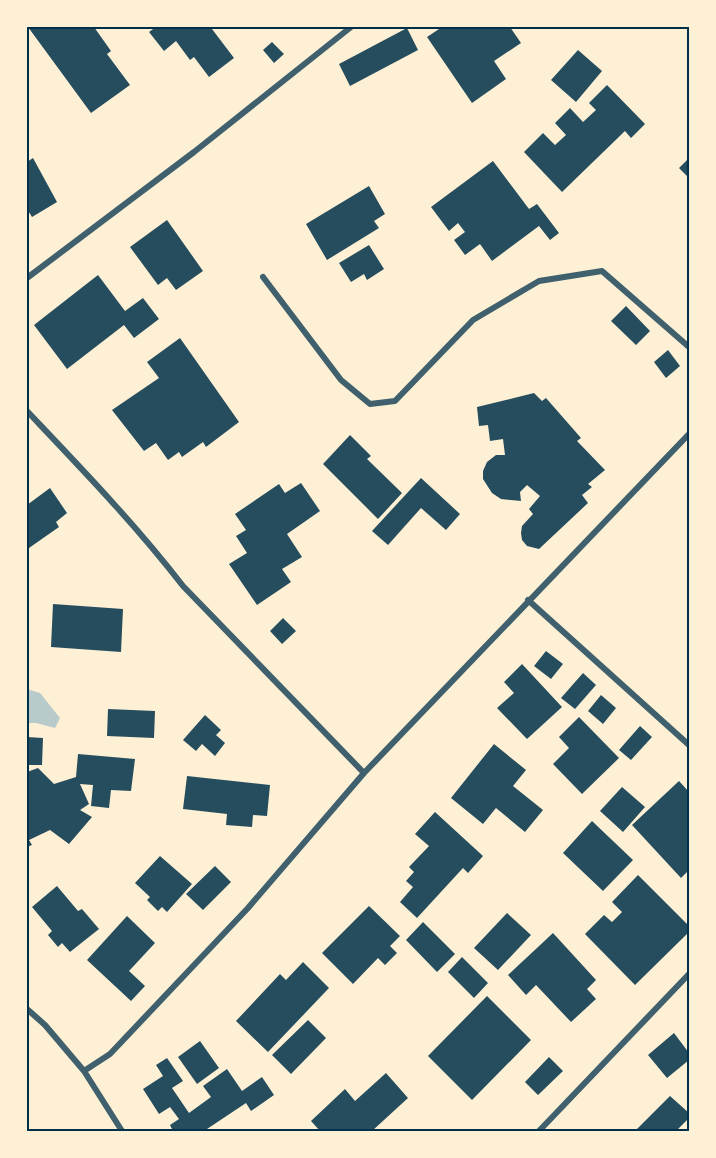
<svg xmlns="http://www.w3.org/2000/svg" width="716" height="1158" viewBox="0 0 716 1158" font-family="'Archivo Narrow',sans-serif">
<style>
.green{fill:#b9caca}
.building{fill:#264d5e}
.lines{fill:none;stroke-linecap:round;stroke-linejoin:round}
.minor{stroke:#3f606c;stroke-width:6}
.neatline{fill:none;stroke:#003049;stroke-width:2}
</style>
<rect width="100%" height="100%" fill="#fdf0d5"/>
<path class="green" d="M27,689L40,693L60,718L55,728L36,723H27Z"/>
<path class="building" d="M28,27H94L111,51L107,54L130,85L91,113Z
M156,27H215L212,29L234,58L209,77L194,57L190,60L176,41L164,51L149,32Z
M442,27H510L521,43L494,61L506,79L472,103L427,37Z
M407,28L418,50L350,86L339,64Z
M272,42L284,54L274,63L263,50Z
M578,50L602,71L576,102L551,80Z
M607,85L645,124L631,138L625,131L562,192L524,152L543,133L555,145L566,135L555,123L570,108L583,122L596,110L589,103Z
M33,158L57,202L32,217L27,209V162Z
M689,158V178L679,168Z
M493,161L529,209L537,204L559,233L550,240L539,226L492,261L480,244L465,255L454,240L465,232L458,223L449,231L431,207Z
M369,186L385,214L374,221L379,228L327,260L306,224Z
M167,220L203,271L176,290L167,278L158,285L130,247Z
M369,245L384,269L367,280L364,274L351,282L339,263Z
M98,275L125,311L143,298L159,319L134,338L124,325L67,369L34,325Z
M626,306L650,331L636,345L611,321Z
M180,338L239,422L206,447L203,442L182,457L179,452L168,460L156,443L144,451L112,410L159,378L147,362Z
M668,350L680,366L666,378L654,362Z
M534,393L542,401L546,398L581,438L577,441L605,470L588,484L592,487L582,495L588,503L539,549L527,546L522,540L521,533L522,526L533,514L529,509L540,496L527,485L520,492L521,501L501,499L492,493L483,479V471L487,462L496,455H505L503,439L490,441L488,425L479,426L477,407Z
M350,435L371,456L367,459L402,493L378,519L323,464Z
M421,478L460,514L446,530L421,508L388,545L372,531Z
M301,483L320,511L287,534L302,557L282,569L291,582L257,605L229,564L247,553L236,536L246,530L235,514L279,484L285,493Z
M50,488L67,513L56,522L59,527L29,548L27,545V505Z
M53,604L123,609L121,652L51,647Z
M283,618L296,631L282,644L270,631Z
M546,651L563,664L551,679L534,666Z
M522,664L562,707L527,739L497,708L514,693L504,682Z
M583,673L596,685L575,709L561,698Z
M601,695L616,708L603,724L588,711Z
M108,709L155,711L154,738L107,736Z
M205,715L221,730L216,735L225,743L215,756L202,744L196,751L183,740Z
M579,717L619,758L582,794L553,764L569,748L559,737Z
M640,726L652,737L631,760L619,750Z
M27,737L43,738L42,765H27Z
M494,744L526,770L513,786L543,810L525,832L496,808L483,824L451,798Z
M78,754L135,759L131,791L111,790L109,808L91,806L93,785L80,784L89,804L80,810L92,817L69,844L50,830L29,840L32,845L27,847V772L38,768L54,784L76,777Z
M187,776L270,785L267,816L253,815L252,827L226,825L227,814L183,809Z
M679,781L689,792V870L681,878L632,825Z
M622,787L645,807L623,832L600,811Z
M435,812L483,856L468,873L463,868L417,918L400,902L413,887L406,881L414,872L409,867L429,846L415,834Z
M592,821L633,860L603,891L563,853Z
M160,856L192,884L167,912L162,907L158,911L147,900L150,897L135,883Z
M215,866L231,882L203,910L186,894Z
M638,875L689,926V932L635,985L585,934L604,915L612,922L622,912L612,902Z
M57,886L78,911L82,909L99,929L70,952L62,943L58,947L48,935L52,931L32,907Z
M369,906L400,936L390,946L397,953L385,965L378,958L353,984L322,953Z
M507,913L531,935L498,970L474,948Z
M127,916L155,943L129,971L145,986L131,1001L87,960Z
M423,922L455,954L437,972L406,940Z
M553,933L596,980L587,989L596,999L571,1022L536,985L526,995L508,975Z
M462,957L488,983L474,998L448,972Z
M303,962L329,988L268,1052L236,1021L280,974L286,980Z
M487,996L531,1040L472,1100L428,1056Z
M308,1020L326,1038L291,1074L272,1055Z
M674,1033L689,1053V1060L667,1078L648,1055Z
M200,1041L219,1068L197,1084L178,1057Z
M549,1057L563,1071L538,1095L525,1082Z
M167,1058L183,1081L172,1088L189,1113L211,1097L203,1086L227,1069L242,1091L262,1077L274,1095L251,1111L246,1103L204,1131H173L170,1125L179,1119L170,1107L159,1114L143,1089L163,1076L156,1065Z
M386,1073L408,1098L372,1131H320L311,1121L345,1089L355,1101Z
M670,1096L689,1113V1118L676,1131H635Z"/>
<g class="lines">
<path class="minor" d="M263,277L341,380L370,404L395,401L473,320L539,281L602,271L689,347
M27,278L194,152L351,27
M27,411C81,468 135,524 183,586L364,773
M528,600L689,745
M27,1009L45,1025L84,1071L110,1054L248,908L364,773L689,434
M84,1071L122,1131
M539,1131L689,974"/>
</g>
<rect width="716" height="1158" fill="none" stroke="#fdf0d5" stroke-width="57"/>
<rect x="28" y="28" width="660" height="1102" class="neatline"/>
</svg>
